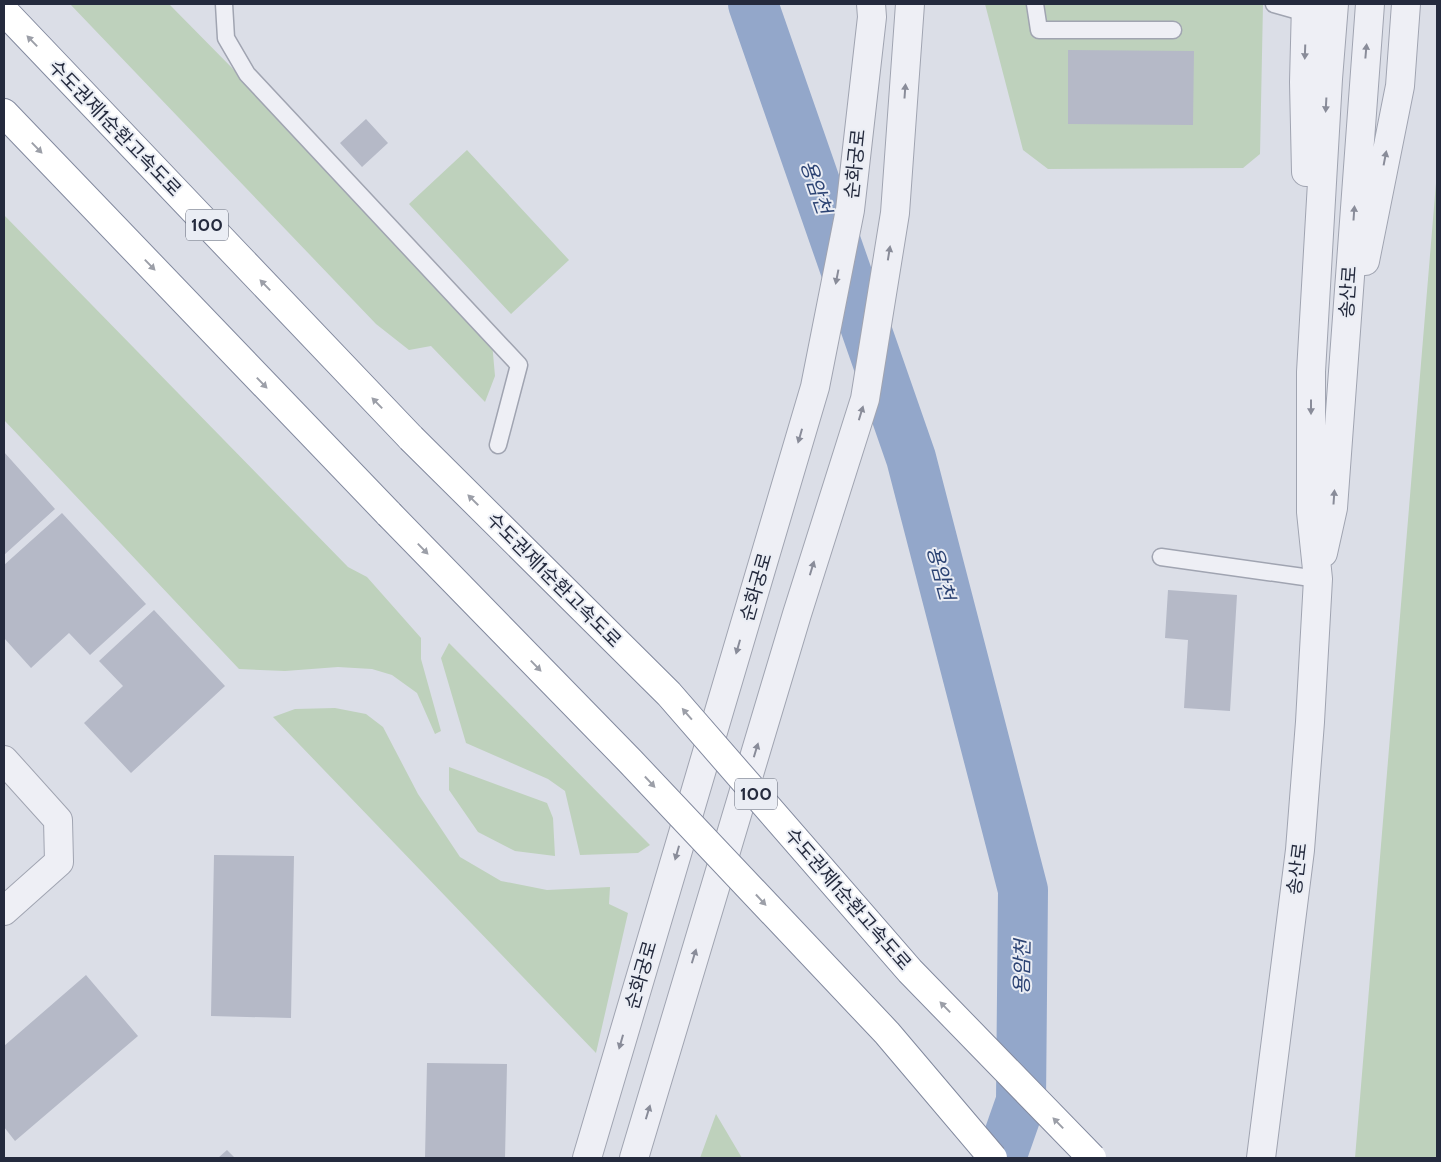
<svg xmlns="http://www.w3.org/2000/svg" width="1441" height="1162" viewBox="0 0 1441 1162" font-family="Cabin,'Noto Sans KR',sans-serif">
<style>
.green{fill:#bed1bc}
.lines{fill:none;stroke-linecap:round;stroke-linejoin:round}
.river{stroke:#93a7ca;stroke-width:50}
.building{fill:#b5b9c7}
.service-casing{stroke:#a0a4b1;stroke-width:19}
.minor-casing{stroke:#a0a4b1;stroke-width:30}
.tertiary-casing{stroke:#a0a4b1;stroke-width:30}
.motorway-casing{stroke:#82899e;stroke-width:30}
.service{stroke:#eeeff5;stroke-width:16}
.minor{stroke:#eeeff5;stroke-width:28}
.tertiary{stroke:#eeeff5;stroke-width:28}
.motorway{stroke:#fff;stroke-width:28}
.motorway-bridge-casing{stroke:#82899e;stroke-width:30;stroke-linecap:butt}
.motorway-bridge{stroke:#fff;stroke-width:28}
.oneway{fill:#9c9fa8}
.oneway2{fill:#898c99}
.labels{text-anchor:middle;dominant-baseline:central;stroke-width:4;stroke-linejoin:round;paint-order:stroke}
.shield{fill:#eaedf4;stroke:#5f6474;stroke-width:1}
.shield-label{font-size:18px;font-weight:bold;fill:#242a3d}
.street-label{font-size:19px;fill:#242a3d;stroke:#eaedf4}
.water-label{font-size:20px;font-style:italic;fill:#2c4373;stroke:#eaedf4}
</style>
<rect width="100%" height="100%" fill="#dbdee7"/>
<path class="green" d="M70,4H169L491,331L495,376L485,402L431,346L409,350L376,324Z
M985,4H1263L1260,154L1243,168L1048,169L1023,150Z
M467,150L569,260L511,314L409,204Z
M1437,171V1158H1355Z
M4,215L348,567L367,577L421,638V659L441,731L435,734L417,693L392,675L372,669L338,667L285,671L239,669L4,420Z
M449,643L650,845L638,853L580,855L565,791L548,779L466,743L441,658Z
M335,708L366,714L383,727L418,794L460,857L501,881L547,890L610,887L609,904L628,913L596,1053L273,717L295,709Z
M449,767L547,803L553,818L555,856L515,851L478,832L449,790Z
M716,1114L742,1158H700Z"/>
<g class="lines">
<path class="river" d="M753,4L911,458L1023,890L1021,1101L1001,1158"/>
</g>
<path class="building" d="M1068,50L1194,51L1193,125L1068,124Z
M366,119L388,143L362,167L340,143Z
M4,452L55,509L4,555Z
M62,513L146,604L90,655L69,633L31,668L4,638V565Z
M1168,590L1237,595L1230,711L1184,708L1188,640L1165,638Z
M154,610L225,686L131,773L84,723L123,686L99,661Z
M214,855L294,856L291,1018L211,1016Z
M86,975L138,1036L15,1141L4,1127V1046Z
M427,1063L507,1064L505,1158H425Z
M227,1150L235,1158H218Z"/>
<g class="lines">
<g class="service-casing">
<path id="service" d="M224,4L226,38L247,74L519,365L498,445
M1035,4L1039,30H1173
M1274,4L1306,13
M1161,557L1318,579"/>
</g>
<g class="minor-casing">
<path id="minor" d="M4,760L58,820L59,862L4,911"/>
</g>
<g class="tertiary-casing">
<path id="tertiary" d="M1306,172L1304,82L1306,4
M1365,261L1400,86L1406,4
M1323,553L1333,508L1370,4
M587,1158L815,387L850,210L872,17L871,4
M634,1158L797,614L865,399L895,213L910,4
M1261,1158L1300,850L1310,722L1318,579L1311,512V372L1328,79L1334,4"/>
</g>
<g class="motorway-casing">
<path id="motorway" d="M4,11L411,438
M4,113L389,514"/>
</g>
<use href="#service" class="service"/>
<use href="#minor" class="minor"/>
<use href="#tertiary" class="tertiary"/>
<use href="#motorway" class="motorway"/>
<g class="motorway-bridge-casing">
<path id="motorway-bridge" d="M411,438L669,694L910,971L1092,1158
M389,514L630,761L887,1033L993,1158"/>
</g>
<use href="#motorway-bridge" class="motorway-bridge"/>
</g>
<defs><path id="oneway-solid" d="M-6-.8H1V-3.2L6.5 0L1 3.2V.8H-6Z" transform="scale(1.25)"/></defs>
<g class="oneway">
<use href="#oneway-solid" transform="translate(32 41) rotate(-134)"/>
<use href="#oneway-solid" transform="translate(37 148) rotate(46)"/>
<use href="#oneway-solid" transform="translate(150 265) rotate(46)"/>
<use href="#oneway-solid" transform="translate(265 285) rotate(-134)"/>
<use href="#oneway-solid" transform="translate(262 383) rotate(46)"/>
<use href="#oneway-solid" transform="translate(377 403) rotate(-134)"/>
<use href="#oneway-solid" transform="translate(473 500) rotate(-135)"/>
<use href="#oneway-solid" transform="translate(423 549) rotate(46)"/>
<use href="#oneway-solid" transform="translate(536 666) rotate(46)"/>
<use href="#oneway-solid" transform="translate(687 714) rotate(-131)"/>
<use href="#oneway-solid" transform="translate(650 782) rotate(47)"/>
<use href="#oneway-solid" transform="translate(761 900) rotate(47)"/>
<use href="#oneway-solid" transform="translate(945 1007) rotate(-134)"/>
<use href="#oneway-solid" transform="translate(1058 1123) rotate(-134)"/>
</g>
<g class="oneway2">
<use href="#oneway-solid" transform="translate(1366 51) rotate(-85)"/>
<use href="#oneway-solid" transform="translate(1305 52) rotate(92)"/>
<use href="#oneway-solid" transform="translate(905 91) rotate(-86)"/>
<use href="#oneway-solid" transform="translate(1326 105) rotate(93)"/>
<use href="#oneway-solid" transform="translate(1385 158) rotate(-79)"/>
<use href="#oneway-solid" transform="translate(1354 213) rotate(-86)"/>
<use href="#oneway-solid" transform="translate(889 253) rotate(-81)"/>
<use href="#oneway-solid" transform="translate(837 277) rotate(101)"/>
<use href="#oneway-solid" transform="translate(1311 407) rotate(90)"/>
<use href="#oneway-solid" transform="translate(861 413) rotate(-73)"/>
<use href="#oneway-solid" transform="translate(800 436) rotate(106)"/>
<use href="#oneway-solid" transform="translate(1334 497) rotate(-86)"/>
<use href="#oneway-solid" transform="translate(812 568) rotate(-73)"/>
<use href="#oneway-solid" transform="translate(738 647) rotate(106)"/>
<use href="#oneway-solid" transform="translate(756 750) rotate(-73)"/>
<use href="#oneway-solid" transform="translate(677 853) rotate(106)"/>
<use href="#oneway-solid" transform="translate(694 956) rotate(-73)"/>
<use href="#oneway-solid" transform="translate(621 1042) rotate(106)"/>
<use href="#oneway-solid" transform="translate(648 1112) rotate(-73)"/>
</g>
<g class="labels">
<g class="shield">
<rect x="186" y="209.5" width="42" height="31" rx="4"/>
<rect x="735" y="778.5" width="42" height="31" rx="4"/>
</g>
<g class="shield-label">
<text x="207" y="225">100</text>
<text x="756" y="794">100</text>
</g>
<g class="street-label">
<text transform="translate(115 128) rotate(46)">수도권제1순환고속도로</text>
<text transform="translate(855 164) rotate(-84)">순화궁로</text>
<text transform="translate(1348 292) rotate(-86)">송산로</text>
<text transform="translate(554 580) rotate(45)">수도권제1순환고속도로</text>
<text transform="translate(756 587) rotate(-74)">순화궁로</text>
<text transform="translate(1297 869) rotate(-83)">송산로</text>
<text transform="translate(848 899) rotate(49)">수도권제1순환고속도로</text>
<text transform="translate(641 975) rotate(-74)">순화궁로</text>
</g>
<g class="water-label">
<text transform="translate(816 187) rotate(71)">용암천</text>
<text transform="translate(941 573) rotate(75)">용암천</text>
<text transform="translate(1022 967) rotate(-89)">용암천</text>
</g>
</g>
<rect width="1441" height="1162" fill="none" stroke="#242a3d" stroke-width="10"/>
</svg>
